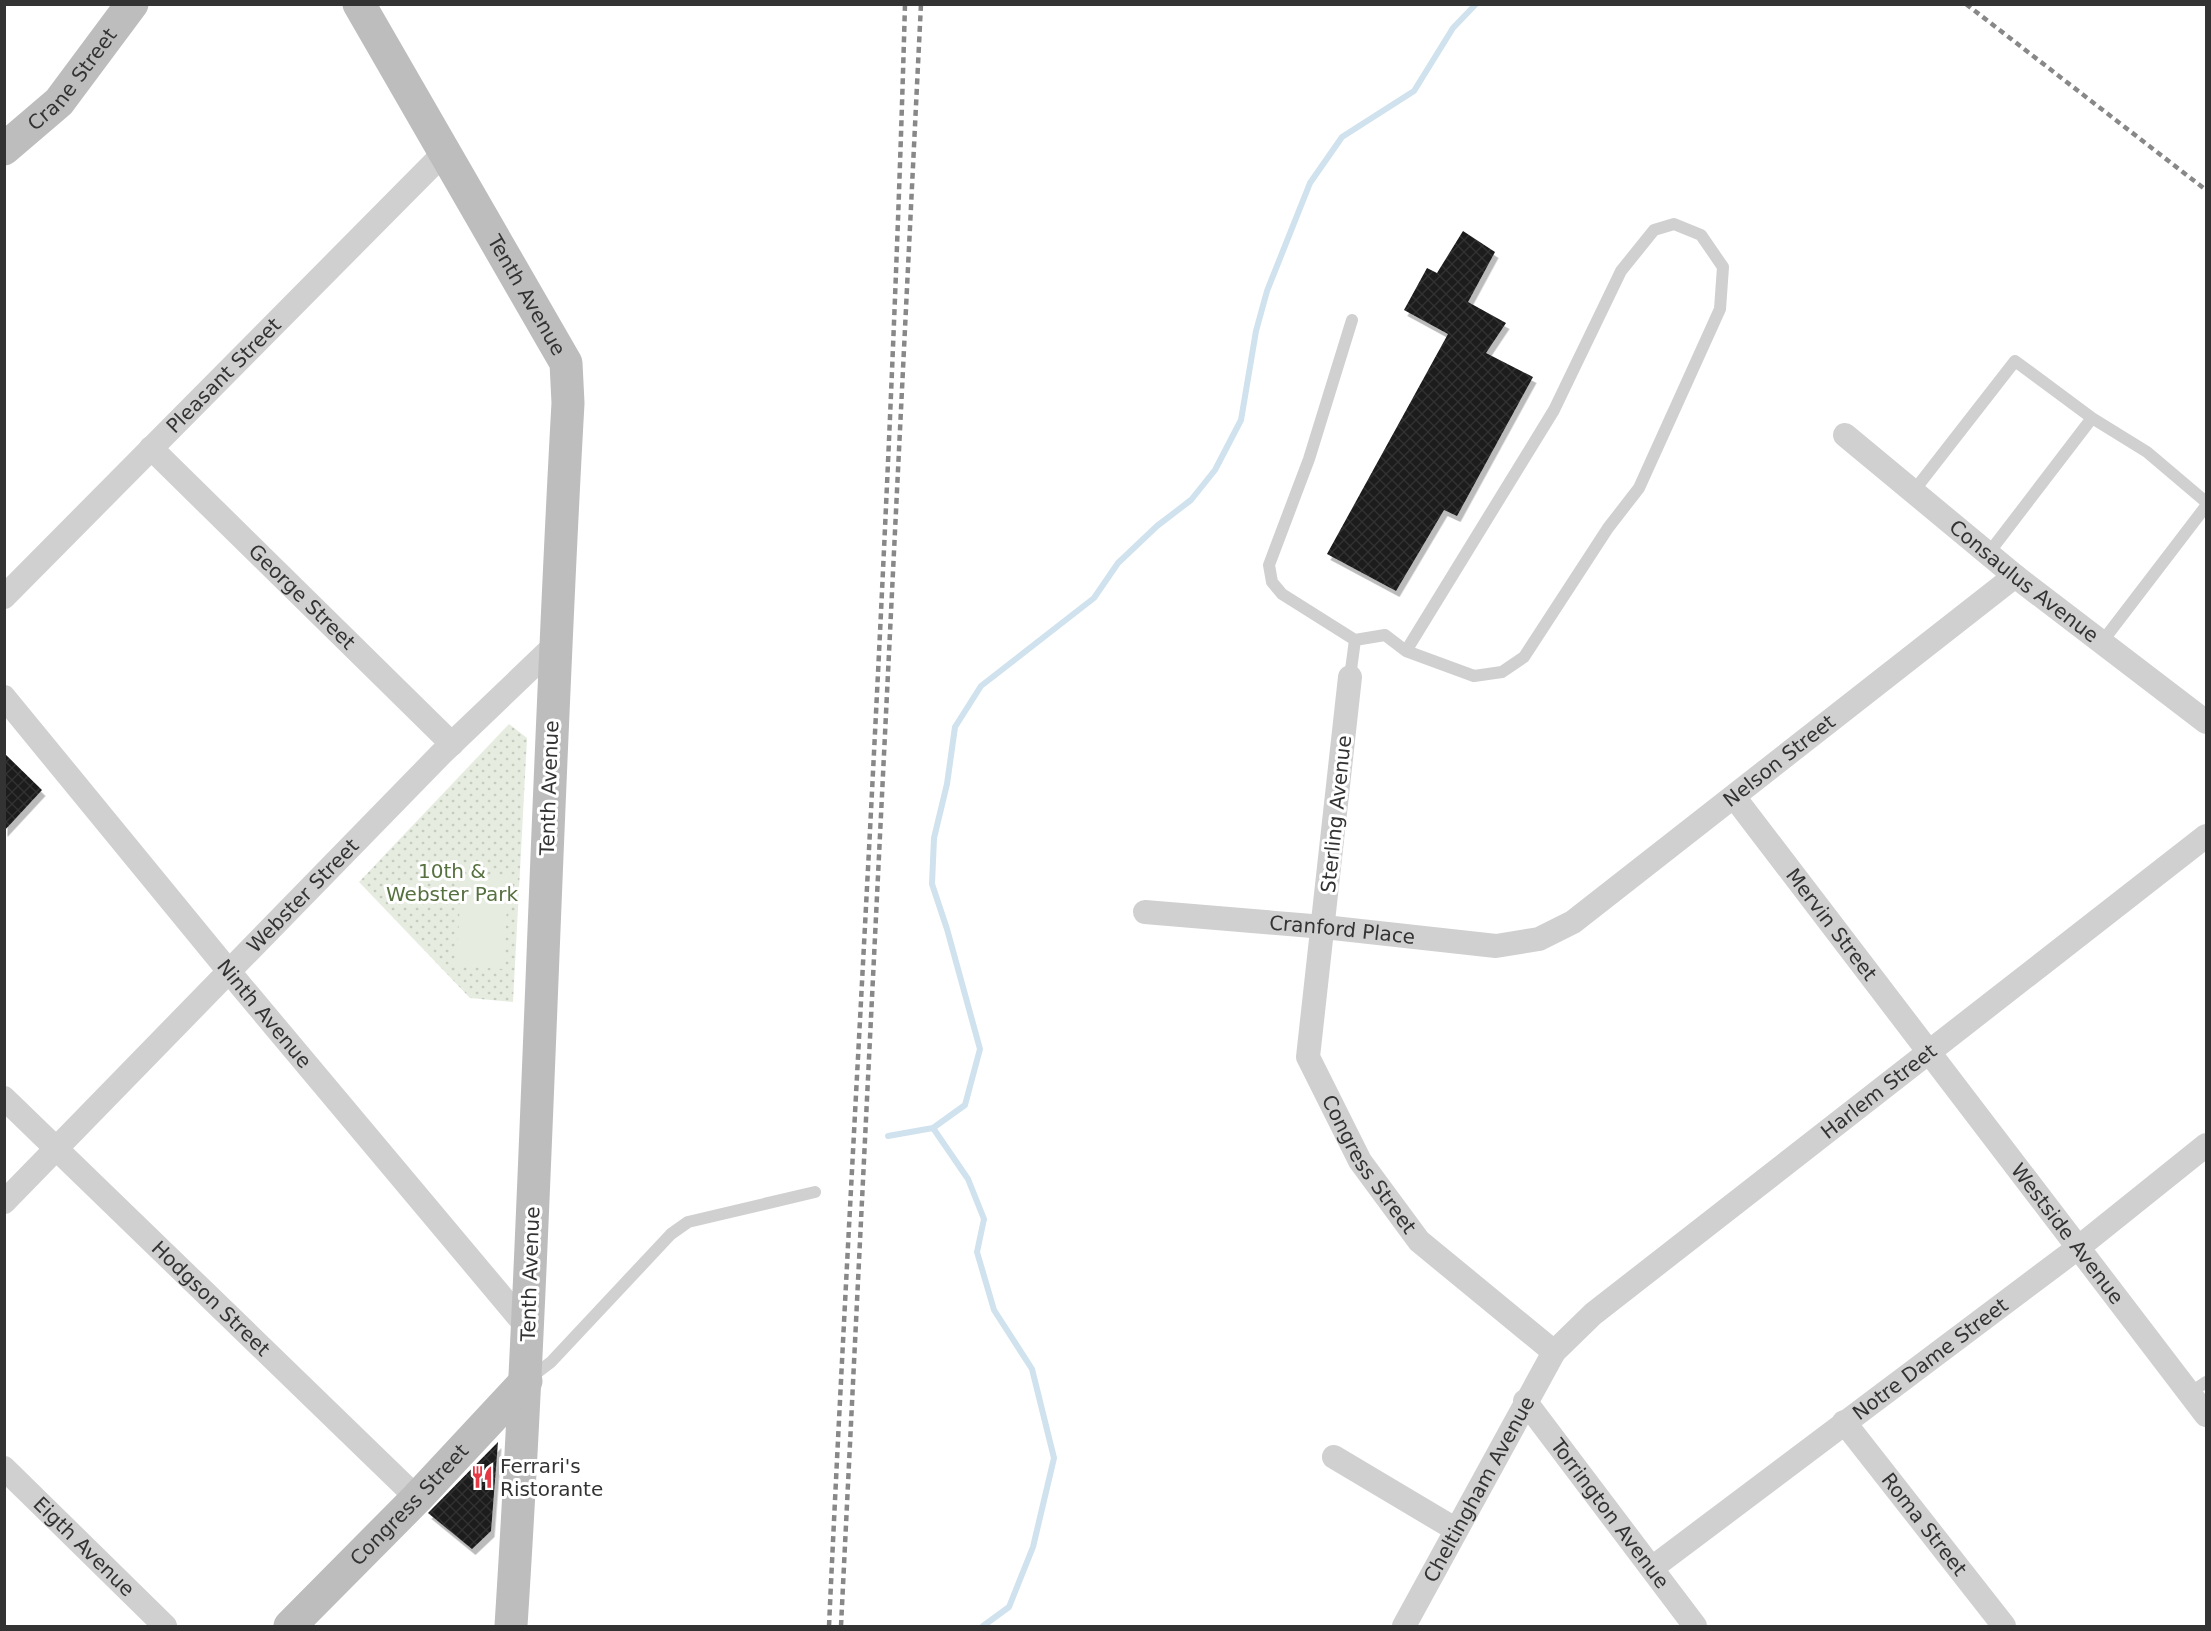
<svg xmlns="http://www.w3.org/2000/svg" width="2211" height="1631" viewBox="0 0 2211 1631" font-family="'DejaVu Sans',sans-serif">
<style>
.green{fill:url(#green-dots)}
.pitch{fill:#e6ecdf}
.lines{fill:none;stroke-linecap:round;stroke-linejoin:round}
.stream{stroke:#cfe2ee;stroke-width:6}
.building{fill:url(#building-cross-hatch);filter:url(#shadow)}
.lane{stroke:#d0d0d0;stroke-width:12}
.street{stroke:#d0d0d0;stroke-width:24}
.secondary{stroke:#bdbdbd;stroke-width:33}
.rail{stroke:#888;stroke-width:4.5;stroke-dasharray:6 4.5;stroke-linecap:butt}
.labels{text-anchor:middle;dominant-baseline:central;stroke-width:6;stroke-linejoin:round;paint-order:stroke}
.street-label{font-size:20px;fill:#333;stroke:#fff}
.park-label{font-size:20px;fill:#56703f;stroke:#fff}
.poi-label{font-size:20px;fill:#333;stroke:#fff;text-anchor:start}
</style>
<defs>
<pattern id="green-dots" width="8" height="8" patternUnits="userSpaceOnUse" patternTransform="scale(1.5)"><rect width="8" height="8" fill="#e6ecdf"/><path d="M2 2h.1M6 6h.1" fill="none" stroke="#c6cbc0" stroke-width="1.8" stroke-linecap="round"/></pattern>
<pattern id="building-cross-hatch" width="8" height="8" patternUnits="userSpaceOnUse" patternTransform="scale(1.5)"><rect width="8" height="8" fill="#1a1a1a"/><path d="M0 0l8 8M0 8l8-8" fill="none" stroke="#333"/></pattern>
<filter id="shadow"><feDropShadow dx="3.5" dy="6" stdDeviation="0" flood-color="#0004"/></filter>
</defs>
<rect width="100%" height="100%" fill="#fff"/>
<path class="green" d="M509,724L527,738L513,1002L470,998L359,882Z"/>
<path class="pitch" d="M462,874L509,877L503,969L456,966Z"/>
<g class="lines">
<path class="stream" d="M888,1136L933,1128
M983,1626L1009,1607L1033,1547L1054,1458L1032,1369L994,1310L977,1252L984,1219L968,1179L933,1128L965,1105L980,1049L947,929L932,884L934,838L947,784L955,727L981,686L1094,598L1118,563L1157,526L1191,500L1215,470L1241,420L1256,331L1267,291L1310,183L1342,137L1414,91L1453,28L1476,4"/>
</g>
<path class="building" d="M1463,231L1495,252L1468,302L1506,323L1486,353L1533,377L1457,516L1444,510L1396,591L1327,554L1448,334L1404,310L1427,268L1437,273Z
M4,753L42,790L4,831Z
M498,1442L491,1531L472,1549L428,1513Z"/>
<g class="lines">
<path class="lane" d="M2092,418L2147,452L2206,502
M1913,492L2015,361L2092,418L1988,554
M1355,640L1385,635L1406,651L1474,676L1502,672L1524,657L1608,528L1639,488L1720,309L1723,267L1701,235L1674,224L1654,230L1621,271L1554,410L1406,651
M2102,642L2206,506
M1350,677L1355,640L1282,594L1272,582L1269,565L1309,459L1352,320
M530,1378L551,1362L671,1234L688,1222L815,1192
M2190,1393L2206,1382"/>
<g class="street">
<path id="s1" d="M1845,435L2015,576L2206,722"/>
<path id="s2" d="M151,448L452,744"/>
<path id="s3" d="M4,597L443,154"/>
<path id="s4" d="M1350,677L1308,1057L1360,1161L1419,1241L1554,1352"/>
<path id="s5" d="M4,697L241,986L527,1327"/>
<path id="s6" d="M1735,798L2206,1415"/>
<path id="s7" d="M1145,912L1324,927L1496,946L1539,939L1573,922L2015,576"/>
<path id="s8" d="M4,1098L417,1498"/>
<path id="s9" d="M4,1202L441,754L555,645"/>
<path id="s10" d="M1525,1401L1695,1626"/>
<path id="s11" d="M1844,1422L2004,1626"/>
<path d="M1334,1457L1455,1529"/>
<path id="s12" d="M4,1468L165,1626"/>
<path id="s13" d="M1652,1568L2079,1247L2206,1145"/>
<path id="s14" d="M1404,1626L1554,1352L1593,1314L2206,836"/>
</g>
<g class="secondary">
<path id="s15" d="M359,4L566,363L568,403C545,811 537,1219 511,1626"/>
<path id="s16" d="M4,149L59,102L132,4"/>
<path id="s17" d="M290,1626L417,1498L526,1381"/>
</g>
<path class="rail" d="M1966,4L2206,190
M829,1626C854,1086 890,546 905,4
M841,1626L921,4"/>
</g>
<defs>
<g id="restaurant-bare" transform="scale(1.8)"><path d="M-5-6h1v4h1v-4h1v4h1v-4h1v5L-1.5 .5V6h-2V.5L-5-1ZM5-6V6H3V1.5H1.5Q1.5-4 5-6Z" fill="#e63946" stroke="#fff" stroke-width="2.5" paint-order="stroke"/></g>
</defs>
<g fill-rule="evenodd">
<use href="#restaurant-bare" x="482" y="1477"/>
</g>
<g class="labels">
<g class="street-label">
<text stroke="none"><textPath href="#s16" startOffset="98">Crane Street</textPath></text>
<text stroke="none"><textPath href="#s15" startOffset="336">Tenth Avenue</textPath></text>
<text stroke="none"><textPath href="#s3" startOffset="312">Pleasant Street</textPath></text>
<text stroke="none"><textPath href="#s1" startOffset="231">Consaulus Avenue</textPath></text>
<text stroke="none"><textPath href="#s2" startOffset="212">George Street</textPath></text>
<text stroke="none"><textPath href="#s7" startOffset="696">Nelson Street</textPath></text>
<text transform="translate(549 788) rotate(-88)">Tenth Avenue</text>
<text transform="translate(1336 814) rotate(-84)">Sterling Avenue</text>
<text stroke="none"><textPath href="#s9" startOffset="428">Webster Street</textPath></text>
<text stroke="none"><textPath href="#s6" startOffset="159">Mervin Street</textPath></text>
<text stroke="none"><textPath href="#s7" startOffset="198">Cranford Place</textPath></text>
<text stroke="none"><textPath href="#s5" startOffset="410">Ninth Avenue</textPath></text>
<text stroke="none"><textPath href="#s14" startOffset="729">Harlem Street</textPath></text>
<text stroke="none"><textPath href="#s4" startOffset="506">Congress Street</textPath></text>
<text stroke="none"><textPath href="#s6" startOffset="548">Westside Avenue</textPath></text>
<text transform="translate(530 1274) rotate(-88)">Tenth Avenue</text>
<text stroke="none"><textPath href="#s8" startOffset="288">Hodgson Street</textPath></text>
<text stroke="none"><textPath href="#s13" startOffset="348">Notre Dame Street</textPath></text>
<text stroke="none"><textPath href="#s14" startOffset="156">Cheltingham Avenue</textPath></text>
<text stroke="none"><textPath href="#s17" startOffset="170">Congress Street</textPath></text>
<text stroke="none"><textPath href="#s10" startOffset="141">Torrington Avenue</textPath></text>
<text stroke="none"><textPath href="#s11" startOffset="130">Roma Street</textPath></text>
<text stroke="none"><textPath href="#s12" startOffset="112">Eigth Avenue</textPath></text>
</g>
<g class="park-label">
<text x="452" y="871">10th &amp;<tspan x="452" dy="23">Webster Park</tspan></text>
</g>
<g class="poi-label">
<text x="500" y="1466">Ferrari's<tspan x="500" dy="23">Ristorante</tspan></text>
</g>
</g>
<rect width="2211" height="1631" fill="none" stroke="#333333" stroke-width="12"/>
</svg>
